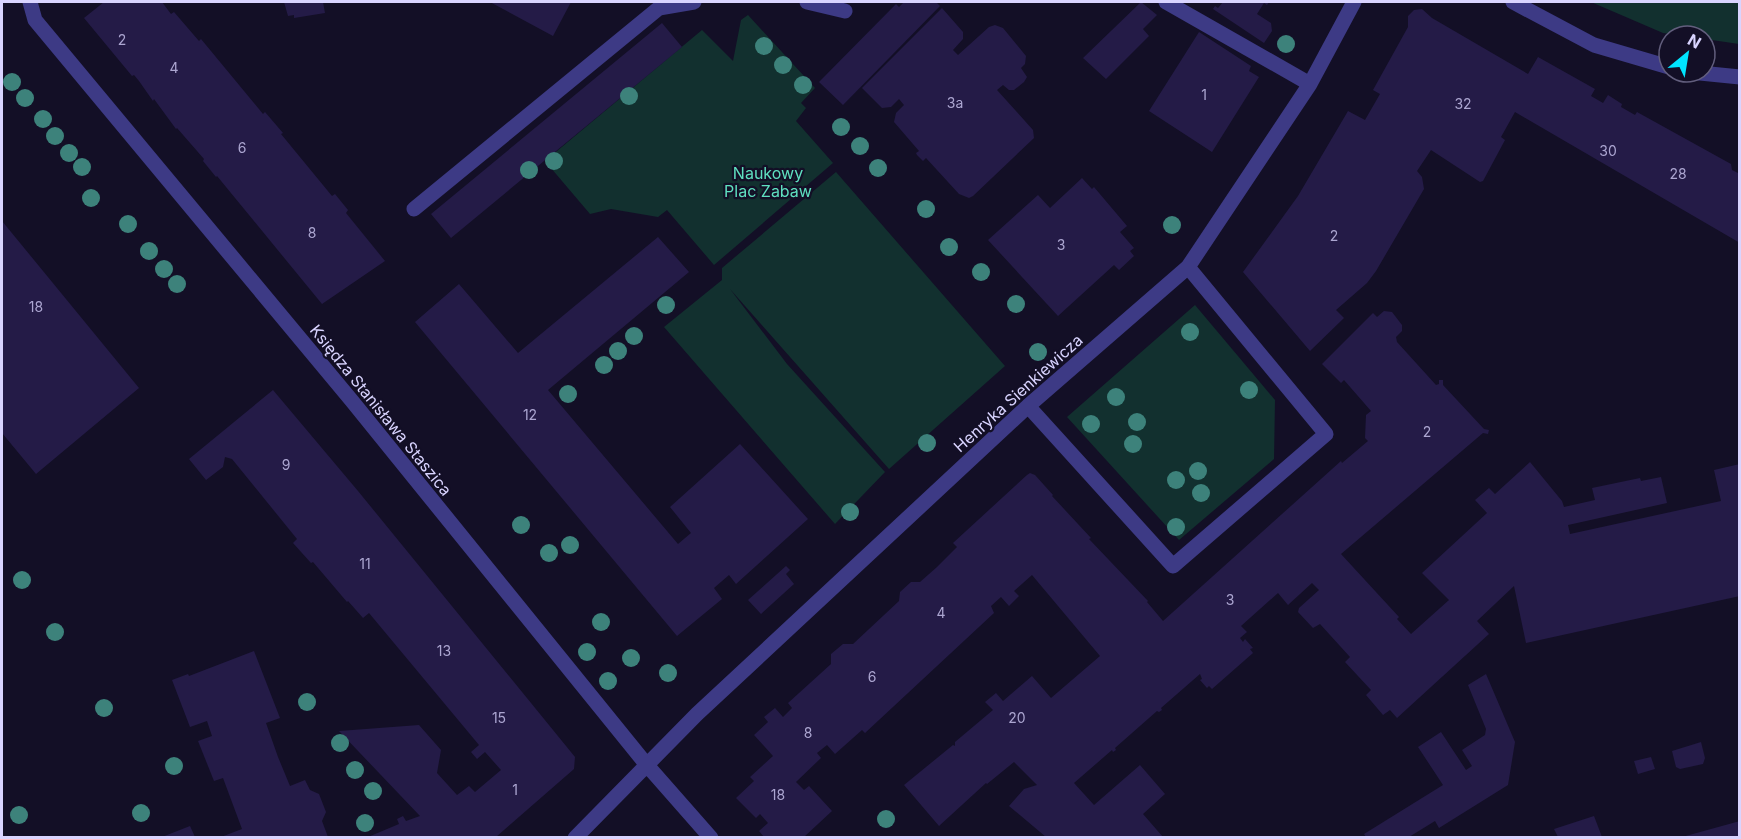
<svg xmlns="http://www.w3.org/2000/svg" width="1741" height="839" viewBox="0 0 1741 839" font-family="Inter,sans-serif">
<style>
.green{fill:#12302f}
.building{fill:#241b47}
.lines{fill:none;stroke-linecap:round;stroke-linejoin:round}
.minor{stroke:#3d3a85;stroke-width:15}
.tree{fill:#3d827b}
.labels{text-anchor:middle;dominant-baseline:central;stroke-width:4.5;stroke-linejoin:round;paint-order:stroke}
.number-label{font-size:14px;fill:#aca6d1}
.park-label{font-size:16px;fill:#5fe0c0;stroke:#130f26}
.street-label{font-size:16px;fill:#d9d4ff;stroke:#130f26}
</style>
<rect width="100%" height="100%" fill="#130f26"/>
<path class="green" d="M1591,2H1739V44L1705,39V36H1686L1663,33Z
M748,15L815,88L801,103L806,108L796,121L833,163L714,265L667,210L658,217L611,209L590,214L545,161L702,30L733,61L741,20Z
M836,172L1005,366L889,469L730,289L787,364L885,472L835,524L664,327L722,280V268Z
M1195,305L1275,400L1274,459L1179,540L1067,417Z"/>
<path class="building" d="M104,2H162L171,14L174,12L199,41L201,39L263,114L265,112L283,133L281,134L332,196L335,194L348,210L346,213L385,261L322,304L217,176L216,177L203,161L204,159L177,128L176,129L154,99L153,101L139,81L134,75L132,76L84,18Z
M284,2H323L325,13L294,18V15L288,16Z
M490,2H571L553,36Z
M904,2H936L940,6L843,105L819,82L896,4L899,7Z
M1141,2L1157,15L1143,29L1149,36L1106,79L1083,58Z
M1223,2H1269L1267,5L1264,3L1257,14L1271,23L1272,31L1264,43L1213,9L1215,6L1218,8Z
M942,8L963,32V39L953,50L958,55L989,27L995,25L1003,28L1026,56L1025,64L1021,68L1027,77L1024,82L1014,90H1009L1003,85L997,90L1033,130L1034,138L973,196L969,198L959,194L926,158L923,161L917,155L916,153L919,151L894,122L896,113L904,105L899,99L891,107L882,108L862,88Z
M1422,9L1432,18L1528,74L1538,57L1595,89L1591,96L1603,103L1608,95L1622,104L1621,107L1635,115L1637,112L1731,164L1732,170L1740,174V243L1515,112L1501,137L1505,140L1483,181L1480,182L1431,150L1417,171L1422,177L1424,189L1376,271L1367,283L1336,310L1344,318L1310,351L1243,272L1298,196L1348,111L1365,120L1380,94L1373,90L1408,27V16L1414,10Z
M662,23L682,47L451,238L431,214Z
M1199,32L1251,66L1249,71L1259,77L1212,152L1149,111Z
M1082,178L1092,189L1094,187L1127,226L1120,232L1134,248L1130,251L1134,256L1119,270L1114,265L1058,316L988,240L1038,195L1050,208Z
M2,221L139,388L36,474L2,433Z
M658,237L689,272L548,390L678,544L691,533L670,507L740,444L808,519L736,584L729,575L714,588L722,599L677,636L415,322L459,284L518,353Z
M1384,311L1392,312L1402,325V331L1396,337L1397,342L1436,385L1439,384V380H1443V385L1484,429L1489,430L1488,434L1483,433L1341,554L1399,617L1397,619L1411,634L1449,600L1422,573L1487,513L1475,500L1489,488L1495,494L1530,462L1562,501L1564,507L1595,500L1592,488L1640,478L1641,481L1661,477L1667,503L1568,525L1570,534L1721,501L1714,470L1740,464V596L1526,643L1514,586L1477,621L1489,634L1397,718L1390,710L1383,715L1366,695L1371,690L1345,662L1350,657L1320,624L1313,628L1298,612L1299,608L1319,590L1312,583L1288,605L1278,593L1241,626L1247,632L1240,638L1243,642L1245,639L1253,648L1250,649L1253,653L1212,689L1209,686L1207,688L1200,680L1202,679L1200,674L1161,708L1162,710L1159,712L1157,711L1115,748L1116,750L1113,752L1112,750L1074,783L1094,805L1140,765L1165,794L1143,814L1163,837H1046L1009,806L1024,789L1037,785L1014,762L987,784L986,783L939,826L904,785L953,745L955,746V742L993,710L985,702L996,693L1003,701L1032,676L1051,698L1100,656L1032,575L1014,591L1019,596L1009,606L1001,597L991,606L994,613L865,733L862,730L835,754L827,745L817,753L821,758L796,782L804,790L809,786L832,811L804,837H764L759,831L768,823L760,814L756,818L736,798L754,781L750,777L773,756L754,735L768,722L764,717L775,708L783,717L792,708L788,703L831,664V654L843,644H853L899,601L900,592L911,582H920L937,567L957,547L953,543L1027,475L1030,473L1035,475L1053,495L1052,496L1091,538L1089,539L1148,601L1147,602L1163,621L1341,461L1342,463L1368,441L1365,438L1366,415L1371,411L1344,380L1341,383L1322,364L1373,313L1377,317Z
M273,390L358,491L575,757L574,769L496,837H368L399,824L397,819L403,816L406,821L420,816L339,731L419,725L441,750L437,773L457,795L469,786L475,792L501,770L485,752L477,759L471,752L479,745L369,613L363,618L348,601L347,602L313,562L311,563L293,543L297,539L232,459L225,457L223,467L206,480L189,459Z
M786,566L790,570L786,574L794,584L761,614L748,600Z
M254,651L280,718L266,723L278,757L290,786L305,780L310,790L319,794L326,812L322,821L328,837H221L242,829L223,778L214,781L198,741L212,736L207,721L190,727L172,680L188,674L189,676Z
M1486,674L1515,742L1508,785L1439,828L1435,821L1409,837H1366L1364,834L1443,785L1418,747L1441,732L1466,770L1472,766L1462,750L1485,735L1486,729L1468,685Z
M1701,742L1705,758L1703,764L1680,769L1676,767L1672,751Z
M1651,757L1655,769L1638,774L1634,761Z
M1594,816L1602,837H1558L1554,829Z
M1740,821V837H1682Z
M190,826L195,837H162Z"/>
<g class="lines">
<path class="minor" d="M30,2L35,20L352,401L646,764L711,838
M807,2L845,11
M1166,2L1310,84
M1513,2L1594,45L1669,67
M1690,72L1740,77
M414,209L659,8L694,2
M1028,406L1173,566L1326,434L1188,267
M575,838L697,714L1028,406L1188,267L1310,84L1354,2"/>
</g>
<g class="tree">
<circle cx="1286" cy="44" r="9"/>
<circle cx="764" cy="46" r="9"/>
<circle cx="783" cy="65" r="9"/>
<circle cx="12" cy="82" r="9"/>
<circle cx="803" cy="85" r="9"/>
<circle cx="629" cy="96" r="9"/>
<circle cx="25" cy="98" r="9"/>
<circle cx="43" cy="119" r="9"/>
<circle cx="841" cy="127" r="9"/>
<circle cx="55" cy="136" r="9"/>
<circle cx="860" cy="146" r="9"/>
<circle cx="69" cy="153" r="9"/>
<circle cx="554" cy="161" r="9"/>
<circle cx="82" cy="167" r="9"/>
<circle cx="878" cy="168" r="9"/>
<circle cx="529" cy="170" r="9"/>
<circle cx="91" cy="198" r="9"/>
<circle cx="926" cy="209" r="9"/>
<circle cx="128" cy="224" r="9"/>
<circle cx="1172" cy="225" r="9"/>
<circle cx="949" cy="247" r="9"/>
<circle cx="149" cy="251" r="9"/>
<circle cx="164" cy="269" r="9"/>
<circle cx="981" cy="272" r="9"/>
<circle cx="177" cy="284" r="9"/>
<circle cx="1016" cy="304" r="9"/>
<circle cx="666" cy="305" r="9"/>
<circle cx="1190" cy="332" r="9"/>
<circle cx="634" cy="336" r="9"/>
<circle cx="618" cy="351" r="9"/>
<circle cx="1038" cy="352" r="9"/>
<circle cx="604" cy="365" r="9"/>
<circle cx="1249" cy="390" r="9"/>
<circle cx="568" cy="394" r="9"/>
<circle cx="1116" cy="397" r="9"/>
<circle cx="1137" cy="422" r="9"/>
<circle cx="1091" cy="424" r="9"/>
<circle cx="927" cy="443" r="9"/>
<circle cx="1133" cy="444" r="9"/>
<circle cx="1198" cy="471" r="9"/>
<circle cx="1176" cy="480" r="9"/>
<circle cx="1201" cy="493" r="9"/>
<circle cx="850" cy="512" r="9"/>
<circle cx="521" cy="525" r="9"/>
<circle cx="1176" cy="527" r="9"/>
<circle cx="570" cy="545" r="9"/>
<circle cx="549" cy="553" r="9"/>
<circle cx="22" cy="580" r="9"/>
<circle cx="601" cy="622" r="9"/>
<circle cx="55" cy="632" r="9"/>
<circle cx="587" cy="652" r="9"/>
<circle cx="631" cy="658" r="9"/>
<circle cx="668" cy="673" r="9"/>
<circle cx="608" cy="681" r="9"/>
<circle cx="307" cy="702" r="9"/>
<circle cx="104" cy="708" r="9"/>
<circle cx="340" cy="743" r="9"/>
<circle cx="174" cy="766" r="9"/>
<circle cx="355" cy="770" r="9"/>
<circle cx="373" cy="791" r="9"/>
<circle cx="141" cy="813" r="9"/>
<circle cx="19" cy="815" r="9"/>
<circle cx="886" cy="819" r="9"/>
<circle cx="365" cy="823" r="9"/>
</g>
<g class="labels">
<g class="number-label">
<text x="122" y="39">2</text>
<text x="174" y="67">4</text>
<text x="1204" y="94">1</text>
<text x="955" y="102">3a</text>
<text x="1463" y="103">32</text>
<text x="242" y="147">6</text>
<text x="1608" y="150">30</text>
<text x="1678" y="173">28</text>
<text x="312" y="232">8</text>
<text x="1334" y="235">2</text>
<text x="1061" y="244">3</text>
<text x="36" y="306">18</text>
<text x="530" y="414">12</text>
<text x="1427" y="431">2</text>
<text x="286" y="464">9</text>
<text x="365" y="563">11</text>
<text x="1230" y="599">3</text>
<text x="941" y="612">4</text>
<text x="444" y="650">13</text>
<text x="872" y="676">6</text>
<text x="499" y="717">15</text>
<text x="1017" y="717">20</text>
<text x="808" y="732">8</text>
<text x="515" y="789">1</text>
<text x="778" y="794">18</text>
</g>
<g class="park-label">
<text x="768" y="173">Naukowy<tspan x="768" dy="18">Plac Zabaw</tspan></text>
</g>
<g class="street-label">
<text transform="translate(1018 393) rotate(-42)">Henryka Sienkiewicza</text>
<text transform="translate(381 410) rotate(51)">Księdza Stanisława Staszica</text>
</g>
</g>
<rect width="1741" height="839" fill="none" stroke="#d9d4ff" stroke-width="6"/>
<g transform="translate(1687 54) rotate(30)"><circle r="28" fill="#130f26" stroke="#625e7d" stroke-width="1.5"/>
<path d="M0-4.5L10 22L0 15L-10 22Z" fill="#00e5ff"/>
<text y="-9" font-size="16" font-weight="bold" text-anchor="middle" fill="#d9d4ff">N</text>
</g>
</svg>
